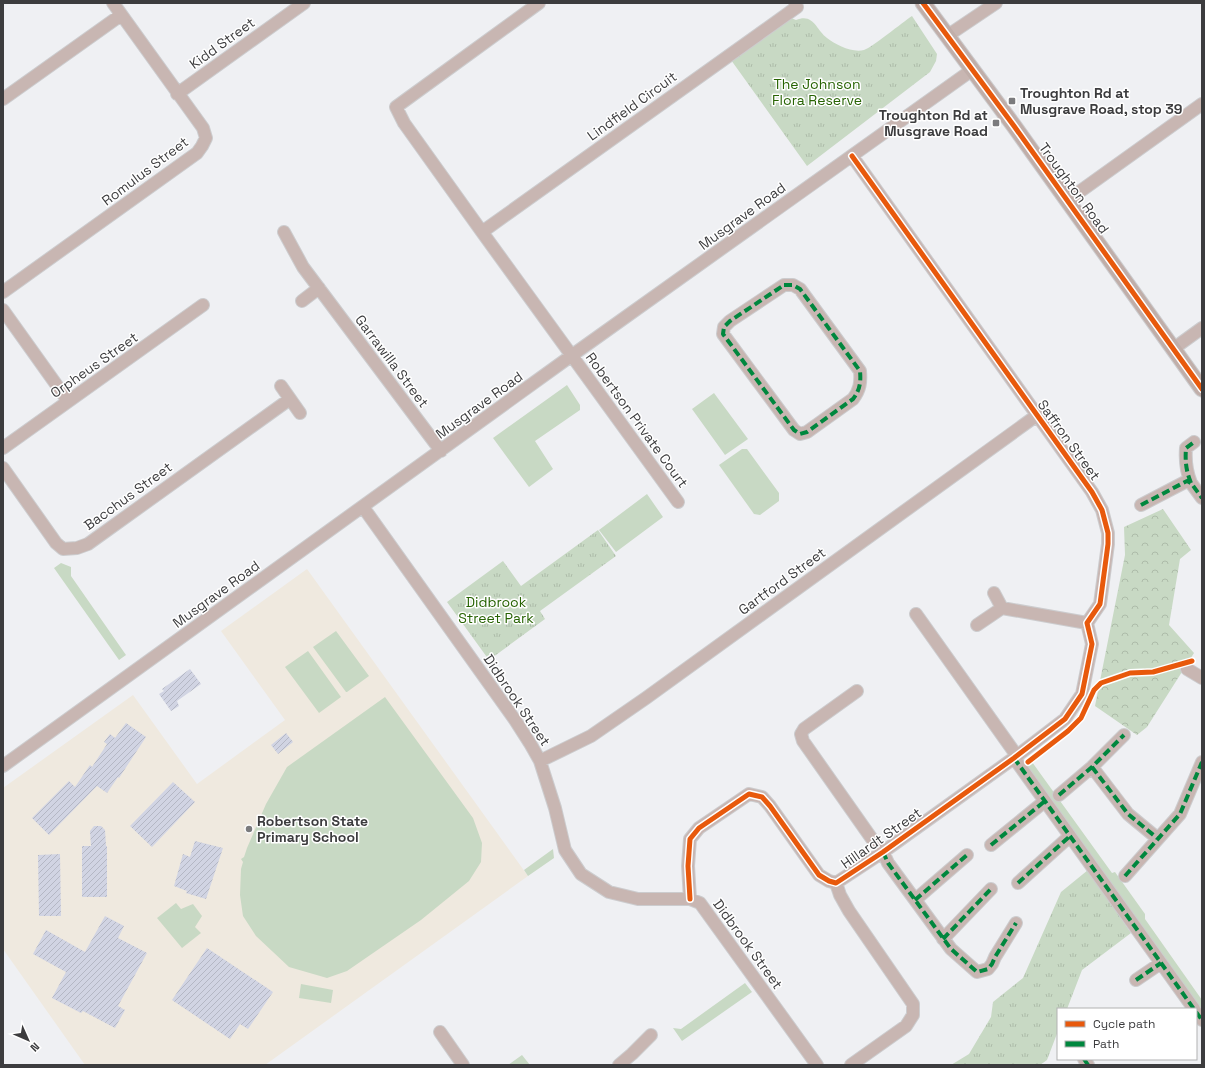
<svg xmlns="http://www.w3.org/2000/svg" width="1205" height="1068" viewBox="0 0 1205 1068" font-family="'Space Grotesk',sans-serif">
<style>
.education{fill:#efe9df}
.grass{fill:#c8d9c4}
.forest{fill:url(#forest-crowns)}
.park{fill:url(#park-tufts)}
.building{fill:url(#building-hatch)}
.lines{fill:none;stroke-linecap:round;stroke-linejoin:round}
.minor-casing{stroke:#ccccce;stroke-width:14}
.major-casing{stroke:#ccccce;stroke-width:17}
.minor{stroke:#c8b6b2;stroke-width:12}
.major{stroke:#c0aea9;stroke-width:15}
.quiet{stroke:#00873e;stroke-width:4;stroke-dasharray:8 4;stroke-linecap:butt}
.cycleway-casing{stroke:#fff;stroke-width:8}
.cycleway{stroke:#e8590c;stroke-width:5}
.poi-dot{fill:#7b7b7d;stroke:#fff;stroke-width:1.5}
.labels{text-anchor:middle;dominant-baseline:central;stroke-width:3;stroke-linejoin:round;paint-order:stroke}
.street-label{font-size:14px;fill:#3c3c3e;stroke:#fff}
.park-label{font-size:14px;fill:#276303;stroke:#fff}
.poi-label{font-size:14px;font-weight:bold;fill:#3c3c3e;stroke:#fff;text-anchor:start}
</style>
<defs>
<pattern id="forest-crowns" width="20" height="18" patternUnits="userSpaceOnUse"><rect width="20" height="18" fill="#c8d9c4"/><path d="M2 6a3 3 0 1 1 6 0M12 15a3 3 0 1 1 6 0" fill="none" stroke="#adbba9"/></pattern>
<pattern id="park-tufts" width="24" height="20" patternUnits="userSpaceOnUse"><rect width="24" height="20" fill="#c8d9c4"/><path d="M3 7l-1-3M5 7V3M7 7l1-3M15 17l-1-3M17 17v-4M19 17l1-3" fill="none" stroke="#adbba9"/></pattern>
<pattern id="building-hatch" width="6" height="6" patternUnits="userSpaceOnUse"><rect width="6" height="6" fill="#d1d4e3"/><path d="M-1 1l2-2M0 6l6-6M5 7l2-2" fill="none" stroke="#b4b7c4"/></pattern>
</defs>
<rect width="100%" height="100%" fill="#eff0f3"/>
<path class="education" d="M307,569L528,876L265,1065H85L3,949V788L133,695L197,784L285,720L221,631Z"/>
<path class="grass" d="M567,385L580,405V410L535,441L553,469L529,487L493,438Z
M714,393L748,439L725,455L692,409Z
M742,449H747L779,493V501L760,515L754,514L719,465Z
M647,494L663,517L616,552L599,530Z
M61,563L71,567V576L126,655L119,660L54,568Z
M336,631L369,676L347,692H346L313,647Z
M308,651L341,697L319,713L285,667Z
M385,697L473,818L482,843L481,862L469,881L421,920L347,971L327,978L289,967L256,936L243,916L240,895L241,869L243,862L241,859L244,857L247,848L266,804L287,767Z
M1032,762L1112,873L1115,872L1145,914V919L1202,1000V1011L1026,765Z
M553,849L554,858L528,876L524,870Z
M176,903L181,909L193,904L202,916L195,927L201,933L182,948L157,918Z
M745,983L752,992L682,1041L673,1028L681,1029Z
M301,984L333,990L331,1003L299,998Z
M522,1055L530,1065H508Z"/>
<path class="forest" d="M1163,509L1191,550L1180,559L1169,625L1194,653L1147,727L1137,735L1095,706L1125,555L1124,527Z"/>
<path class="park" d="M912,16L937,54L936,61L930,72L807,166L731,60L791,18L796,20C814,13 816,30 827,38C836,45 852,53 864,50C871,48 903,22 912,16Z
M598,530L616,556L540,611L545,619L489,660L447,602L503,561L521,586Z
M1088,870L1131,933L1082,970L1067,1009H1058V1031L1047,1060L1040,1065H951L969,1054L991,1017L993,1002L1023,978L1061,892Z"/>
<path class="building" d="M190,669L201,684L177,701L179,706L171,711L159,694L164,691L162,689Z
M126,723L146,737L119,778L118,777L107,793L97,786L49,835L32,818L69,781L75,787L90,765L92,767L107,744L104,742L110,734L115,738Z
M286,733L293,742L278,754L271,745Z
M173,782L195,802L152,847L130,826Z
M94,826H101L105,830L106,846H107V897H82V846H91L90,831Z
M195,841L223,848L206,899L186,893L187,891L174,886L183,854L190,857Z
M60,854L61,916H39L38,855Z
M105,916L124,926L118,938L147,953L118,1006L125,1010L115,1028L83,1011L81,1013L52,998L66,972L33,954L46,930L85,952Z
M207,948L273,992L248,1029L240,1024L230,1039L172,1000Z"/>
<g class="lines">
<g class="minor-casing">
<path id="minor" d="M539,3L396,107L404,123L482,232L678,502
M947,36L996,3
M177,94L304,3
M3,99L121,15
M1068,200L1202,104
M284,232L303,267L441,451
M482,232L797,7L795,3
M784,285H793L800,289L860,371C861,382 860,390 853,399L807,432L800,434L794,430L723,334L724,327L730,321Z
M3,292L197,153L202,146L206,138L203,128L113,3
M302,301L319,288
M3,310L68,401
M1173,349L1202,328
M281,386L300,413
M3,448L203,305
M3,468L56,543L63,549L77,548L88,544L290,399
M1191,483C1186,471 1185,461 1186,448L1194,442
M1141,505L1187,481L1191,483L1202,498
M363,507L515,720L531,745L540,761L555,808L565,850L581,874L609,892L638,899H690L700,903L817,1065
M1002,608L1087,623
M916,614L1017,756
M977,625L1002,608L994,593
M1187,669L1202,678
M857,691L804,729L801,734L803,741L872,839L883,852L888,863L951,949L977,972L988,969L992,964L995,957L1016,923
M1014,758L1194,1009
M540,761L591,736L646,698L1036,416
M3,766L571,356L972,70
M1092,767L1128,814L1157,838
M1059,795L1092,767L1124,735
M991,845L1045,801
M1125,876L1180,814L1202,762
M836,883L840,895L849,911L913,1004V1015L906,1026L851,1065
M1018,883L1070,836
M690,899L688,866L690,839L699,828L749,794L762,797L770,806L819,875L829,881L836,883L883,852L1014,758L1065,719L1082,694L1092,644L1087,623L1100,604L1108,544V533L1102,510L1092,492L852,156
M915,900L967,855
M943,939L991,889
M1136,980L1161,963
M1196,1012L1202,1020
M440,1032L463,1065
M1084,1059L1088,1065
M619,1065L632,1054L651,1035"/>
</g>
<g class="major-casing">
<path id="major" d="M923,3L1014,126L1202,389"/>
</g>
<use href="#minor" class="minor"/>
<use href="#major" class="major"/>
<path class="quiet" d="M784,285H793L800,289L860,371C861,382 860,390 853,399L807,432L800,434L794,430L723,334L724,327L730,321Z
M1191,483C1186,471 1185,461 1186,448L1194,442
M1141,505L1187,481L1191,483L1202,498
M1014,758L1194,1009
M1092,767L1128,814L1157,838
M1059,795L1092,767L1124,735
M991,845L1045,801
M883,852L888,863L951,949L977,972L988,969L992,964L995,957L1016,923
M1125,876L1180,814L1202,762
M1018,883L1070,836
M915,900L967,855
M943,939L991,889
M1136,980L1161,963
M1196,1012L1202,1020
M1084,1059L1088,1065"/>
<g class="cycleway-casing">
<path id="cycleway" d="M923,3L1014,126L1202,389
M1028,762L1068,731L1081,718L1094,690L1101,683L1130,673L1153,672L1192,661
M690,899L688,866L690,839L699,828L749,794L762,797L770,806L819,875L829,881L836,883L883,852L1014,758L1065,719L1082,694L1092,644L1087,623L1100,604L1108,544V533L1102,510L1092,492L852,156"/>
</g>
<use href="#cycleway" class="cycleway"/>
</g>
<g class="poi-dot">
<rect x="1008" y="97" width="8" height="8" rx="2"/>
<rect x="992" y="119" width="8" height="8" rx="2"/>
<circle cx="249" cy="829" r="4"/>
</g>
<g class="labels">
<g class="street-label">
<text transform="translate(222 43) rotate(-36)">Kidd Street</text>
<text transform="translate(632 106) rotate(-36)">Lindfield Circuit</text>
<text transform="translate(145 171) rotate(-37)">Romulus Street</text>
<text transform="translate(1074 188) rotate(54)">Troughton Road</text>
<text transform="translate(742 216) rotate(-36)">Musgrave Road</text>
<text transform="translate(392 361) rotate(53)">Garrawilla Street</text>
<text transform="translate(94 365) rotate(-35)">Orpheus Street</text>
<text transform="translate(479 405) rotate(-36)">Musgrave Road</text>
<text transform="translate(637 420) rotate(54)">Robertson Private Court</text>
<text transform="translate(1069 440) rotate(54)">Saffron Street</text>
<text transform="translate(128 496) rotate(-36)">Bacchus Street</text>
<text transform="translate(782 581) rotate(-36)">Gartford Street</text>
<text transform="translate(216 594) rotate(-36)">Musgrave Road</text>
<text transform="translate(517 700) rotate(56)">Didbrook Street</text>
<text transform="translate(881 838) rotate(-35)">Hillardt Street</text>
<text transform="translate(748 944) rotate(54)">Didbrook Street</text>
</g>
<g class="park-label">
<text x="817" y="84">The Johnson<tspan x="817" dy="16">Flora Reserve</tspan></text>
<text x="496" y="602">Didbrook<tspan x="496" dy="16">Street Park</tspan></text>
</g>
<g class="poi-label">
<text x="1020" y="93">Troughton Rd at<tspan x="1020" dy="16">Musgrave Road, stop 39</tspan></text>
<text x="988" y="115" text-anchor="end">Troughton Rd at<tspan x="988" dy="16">Musgrave Road</tspan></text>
<text x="257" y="821">Robertson State<tspan x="257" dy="16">Primary School</tspan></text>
</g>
</g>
<rect width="1205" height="1068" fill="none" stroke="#3c3c3e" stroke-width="8"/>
<rect x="1057" y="1008" width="140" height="52" fill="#ffffff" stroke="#b1b1b2"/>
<rect x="1065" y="1021" width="20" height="6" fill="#e8590c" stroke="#b1b1b2"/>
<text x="1093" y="1028" font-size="12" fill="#3c3c3e">Cycle path</text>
<rect x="1065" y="1041" width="20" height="6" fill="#00873e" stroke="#b1b1b2"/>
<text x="1093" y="1048" font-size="12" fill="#3c3c3e">Path</text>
<g transform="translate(28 1040) rotate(135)" stroke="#ffffff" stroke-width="3" paint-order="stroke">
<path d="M0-3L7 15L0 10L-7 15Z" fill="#3c3c3e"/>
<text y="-6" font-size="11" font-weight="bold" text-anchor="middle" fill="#3c3c3e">N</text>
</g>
</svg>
